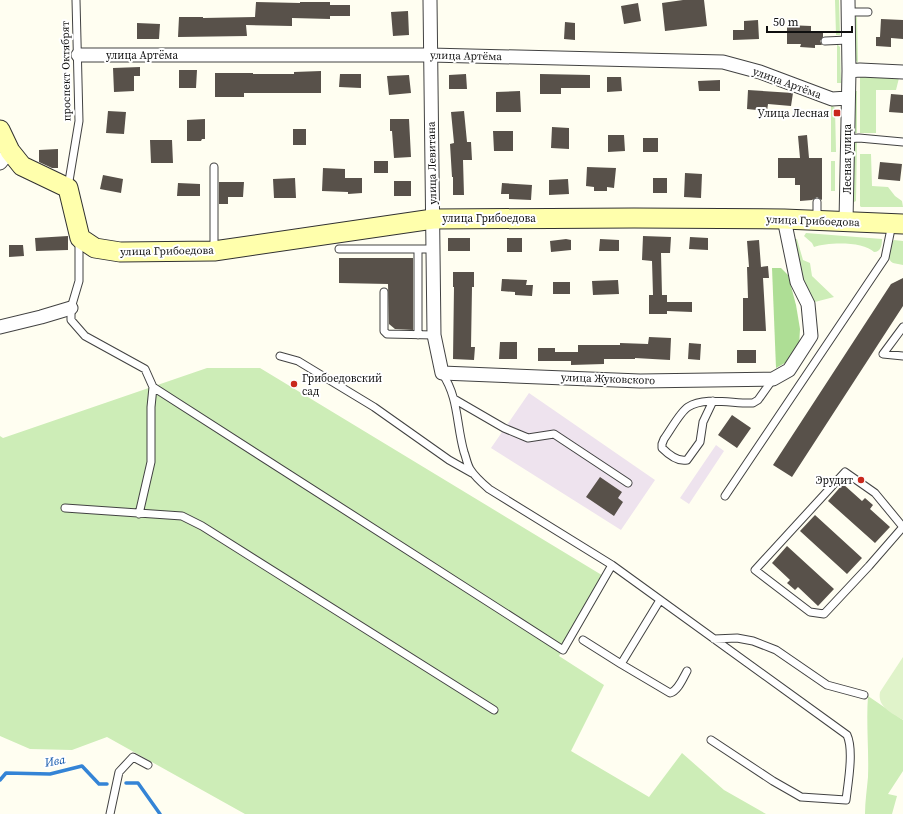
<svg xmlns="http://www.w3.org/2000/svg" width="903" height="814" viewBox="0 0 903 814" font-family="'Source Serif 4',serif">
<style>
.industrial{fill:#eee3ee}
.green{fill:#cdedb7}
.forest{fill:#aede95}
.pitch{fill:#e0f3ca}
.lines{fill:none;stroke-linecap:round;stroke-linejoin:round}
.stream{stroke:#3484d6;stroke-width:3.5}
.building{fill:#58514a}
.lane-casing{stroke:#424242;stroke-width:9}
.street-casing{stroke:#424242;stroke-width:15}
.secondary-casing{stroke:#313131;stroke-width:21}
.lane{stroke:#fff;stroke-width:7}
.street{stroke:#fff;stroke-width:13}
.secondary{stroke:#ffffac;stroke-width:19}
.poi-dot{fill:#c9281d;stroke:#fff;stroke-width:1.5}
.labels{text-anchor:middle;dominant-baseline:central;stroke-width:4;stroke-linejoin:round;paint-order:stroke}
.street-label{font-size:11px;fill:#0f0f0f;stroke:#fff}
.poi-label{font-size:11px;fill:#0f0f0f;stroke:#fff;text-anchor:end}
.water-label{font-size:12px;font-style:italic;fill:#0f55aa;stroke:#fff}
</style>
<rect width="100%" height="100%" fill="#fffef1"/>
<path class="industrial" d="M529,393L655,480L621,530L491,448Z
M716,445L724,451L689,504L680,498Z"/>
<path class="green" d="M835,0H839L840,35H836Z
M857,16L858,63L854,58L853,23Z
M837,44L840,47L841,83H837Z
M860,75L899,78L896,90H876V133H860Z
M853,91H857V133H853Z
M831,105L835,108L836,152H831Z
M853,140L857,141L856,201L852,203Z
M860,154H871L872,186L888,187L895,196L902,201L903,207H861L860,206Z
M831,161H835V191H831Z
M806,233L882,239C882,245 881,252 874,252C864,241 827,242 814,247L812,243L804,236Z
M791,239H797L803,260L810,263L812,276L834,297L811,303L804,293Z
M894,240L903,241V265C900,264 896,264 893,263C885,259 889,245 894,240Z
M207,368H260L605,577L559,656L604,685L571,751L649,797L682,753L724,790L766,814H245L107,737L72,750L30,749L0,736V436L3,438Z
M868,696L903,720V771L888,794L897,796L892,814H865C865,801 867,789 868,777C869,750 866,723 868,696Z"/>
<path class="forest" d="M772,268H781L788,275L796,305L800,329L799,346L792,359L776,368Z"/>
<path class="pitch" d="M903,657V720C892,713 877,707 880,692Z"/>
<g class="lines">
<path class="stream" d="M0,780L6,773L50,774L82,766L99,784H107
M126,783H138L160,814"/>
</g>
<path class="building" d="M683,0H704L707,26L665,31L662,3Z
M256,2L300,3V2H330V5H350V16H330V19L292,18V26L246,25L247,36L178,37L179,17H203V18L255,17Z
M638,3L641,21L624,24L621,6Z
M408,11L409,35L393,36L391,12Z
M881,19L903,20V39L891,38V47L876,46V37H880Z
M758,20L759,39L733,40V30H744V21Z
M565,22L575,23V40L564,39Z
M137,23L160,24L159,39H137Z
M787,25L811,26V31L823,32V37L820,41L822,45H815V48L800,47L801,44H787Z
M140,67V76H134V91L114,92L113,68Z
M179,70H197L196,88H179Z
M321,71V93H244V97H215V73H253V74H294V72Z
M340,74H361V88L339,87Z
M466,74L467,89H449V75Z
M540,74L590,75V88H561V94H540Z
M409,75L411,93L389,95L387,76Z
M607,77H621L622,91L607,92Z
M720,80V91H699L698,81Z
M748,90L793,93L791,106L768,104L767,111L747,109Z
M520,91L521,112H496V92Z
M891,94L903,95V113L889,112Z
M108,111L126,112L124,134L106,133Z
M464,111L467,142H471L472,160H463L464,195H453V177H452L450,144L454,143L451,112Z
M205,119V139H202L201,141H187V120Z
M390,119H409L411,157L394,158L392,131H390Z
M552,127L569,128V149L551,148Z
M293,129H306V145H293Z
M493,131H513V151H494Z
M608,135H624L625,151L608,152Z
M807,135L809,158H822V200L817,197L812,200L800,201V185H795V178H778V158H800L798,136Z
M643,138H658V152H643Z
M150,140H172L173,163H151Z
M58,149V168H52L39,162V150Z
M374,161H388V173H374Z
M880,162L902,164L900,181L878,179Z
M587,167L616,168L614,188L607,187V191H594V187L586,186Z
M323,168L345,169V178H362V193L348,194V192L322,191Z
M685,173L702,174L701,198L684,197Z
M103,175L123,179L121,193L100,189Z
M295,178L296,198H274L273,179Z
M653,178H667V193H653Z
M568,179L569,194L549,195V180Z
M394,181H411V196H394Z
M219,182H244L243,197H228V204H219Z
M178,183L200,184V196H177Z
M502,183L532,185L531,200L509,199V194H501Z
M68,236V250L36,251L35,238Z
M643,236L671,237L670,253H661L662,295H667V302H692V312L667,311V314H649V295H653L652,261L642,260Z
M690,237L708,238V250L689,249Z
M448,238H470V251H448Z
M507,238H522V252H507Z
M566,239L571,240V250L551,252L550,241Z
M600,239L619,240V251H599Z
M759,240L761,267L768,266L769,278H763L766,331H743V298H748L747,267H749L747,241Z
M9,245H23L24,256L9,257Z
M339,258H413V330L395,329L389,324L388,284L339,283Z
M453,272H474V287H472L471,347H475L474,360L453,359L454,287H453Z
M903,278V306L792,477L773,465L891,284Z
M502,279L527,280L526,285H533L532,296L515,295V292L501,291Z
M618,280L619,294L593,295L592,281Z
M553,282H570V294H553Z
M649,337L671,338L670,360L635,358V359H604V364L571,365V361H538V348H555V352H578V345H620V343L648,344Z
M500,342H517V359H499Z
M689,343L701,344L700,360L688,359Z
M737,350H756V363H737Z
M732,415L751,428L737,448L718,435Z
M600,477L622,492L618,498L623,502L614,516L586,497Z
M843,484L862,501L865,498L873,505L870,509L890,527L875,543L828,501Z
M815,515L862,558L847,574L800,531Z
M787,546L834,589L818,606L798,587L795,590L787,583L790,580L772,563Z"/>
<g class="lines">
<g class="lane-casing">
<path id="lane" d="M848,12H868
M825,41L848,40
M847,139L859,138L903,142
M214,167V251
M68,187L79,121L76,0
M817,220V202
M80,239L79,243V281L71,308V320L85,336L145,369L153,387L151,407V462L139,514
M339,249H433
M384,292V331L387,334L434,335
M903,327L883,354L903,356
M418,335V249
M280,356L298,361L374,407L449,460L472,473
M442,373C459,398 456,424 464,452C466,457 467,464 470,469C475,477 482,483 489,489L612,565L847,735C854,750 848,783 846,800L801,797L773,781L711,740
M153,387L563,650L612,565
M454,399L504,428L528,438L554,434L628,483
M713,401L703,422L700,442L687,460C678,462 668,454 662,448V444L664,439C670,431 680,412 688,407C705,396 734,404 753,403L758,400L773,379
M845,472L875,493L903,527L869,566L824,614L810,612L755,570Z
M725,496L885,258L892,224
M65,508L182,516L202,526L494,710
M660,600L621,664L670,693C678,691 683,678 687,671
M714,639L737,638L753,641L776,650L827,685L864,695
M583,640L621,664
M110,814L119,772L133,757L148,765"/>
</g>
<g class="street-casing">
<path id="street" d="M430,0L434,335L442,373L640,381L773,379L789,370L811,336L808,304L797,282L784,219
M78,55H430L723,62L760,72L832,99L848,98
M849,71L860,70L903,72
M0,163L10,151
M846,221L849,71L848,0
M0,327L41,317L71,308"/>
</g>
<g class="secondary-casing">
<path id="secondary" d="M0,130L10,151L22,166L68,188L80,238L95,248L120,252L214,251L433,219L634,218L784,219L903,224"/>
</g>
<use href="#lane" class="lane"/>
<use href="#street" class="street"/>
<use href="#secondary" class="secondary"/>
</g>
<g class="poi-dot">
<rect x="833" y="109" width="8" height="8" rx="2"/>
<circle cx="294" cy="384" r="4"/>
<circle cx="861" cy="480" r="4"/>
</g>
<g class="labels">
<g class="street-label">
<text x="142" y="55">улица Артёма</text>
<text transform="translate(466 56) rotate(1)">улица Артёма</text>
<text transform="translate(66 71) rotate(-91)">проспект Октябрят</text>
<text transform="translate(787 83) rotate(20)">улица Артёма</text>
<text transform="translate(847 159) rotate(-90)">Лесная улица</text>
<text transform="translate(432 163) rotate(-91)">улица Левитана</text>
<text x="489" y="218">улица Грибоедова</text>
<text transform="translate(813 221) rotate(2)">улица Грибоедова</text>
<text transform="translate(167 251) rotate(-1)">улица Грибоедова</text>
<text transform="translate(608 379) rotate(2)">улица Жуковского</text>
</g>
<g class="poi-label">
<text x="829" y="113">Улица Лесная</text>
<text x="302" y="378" text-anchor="start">Грибоедовский<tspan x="302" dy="13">сад</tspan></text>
<text x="853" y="480">Эрудит</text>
</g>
<g class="water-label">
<text transform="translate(55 761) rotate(-10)">Ива</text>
</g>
</g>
<path d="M767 26v6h85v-6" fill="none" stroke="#0f0f0f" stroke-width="2"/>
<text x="773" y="26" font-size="12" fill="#0f0f0f" stroke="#ffffff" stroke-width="3" paint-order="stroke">50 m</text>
</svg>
